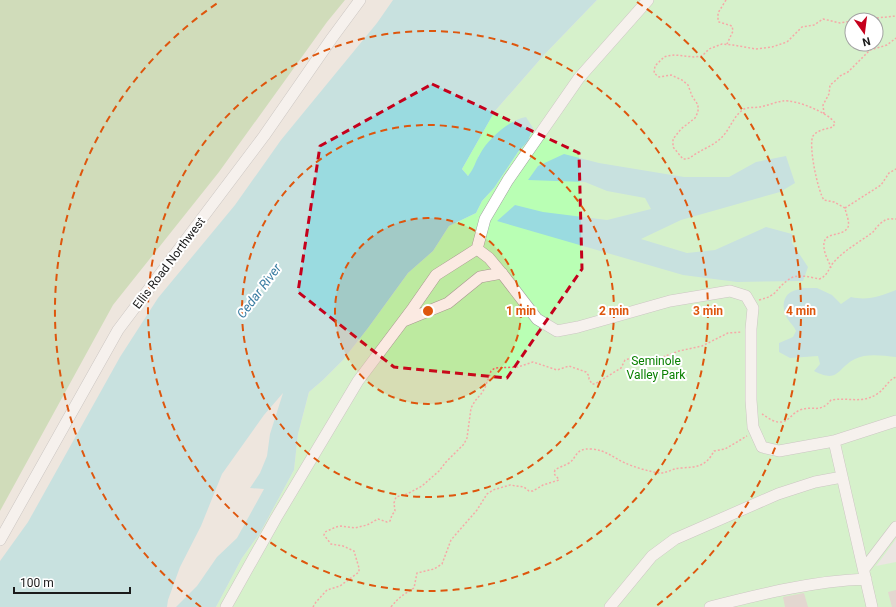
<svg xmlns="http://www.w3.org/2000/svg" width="896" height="607" viewBox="0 0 896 607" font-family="Roboto,sans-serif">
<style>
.forest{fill:#acd18f}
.park{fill:#b9ffb4;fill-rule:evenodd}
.parking{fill:#e6e6e6}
.water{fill:#9adbe0}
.building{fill:#d5c5be}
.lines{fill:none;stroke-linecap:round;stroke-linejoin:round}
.minor-casing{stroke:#a1a1a1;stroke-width:12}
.path{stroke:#ff5e65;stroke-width:1.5;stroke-dasharray:2 2;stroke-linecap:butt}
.minor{stroke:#fff;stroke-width:11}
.marked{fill:none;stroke:#c5001c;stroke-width:3;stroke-dasharray:8 5;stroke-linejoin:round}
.ring{fill:none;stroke:#de560d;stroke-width:2;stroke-dasharray:7 5}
.labels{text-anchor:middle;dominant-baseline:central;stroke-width:4;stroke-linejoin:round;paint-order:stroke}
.street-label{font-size:12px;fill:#1a1a1a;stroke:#fff}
.park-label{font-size:12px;fill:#098001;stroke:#fff}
.water-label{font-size:13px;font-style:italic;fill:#3a7da2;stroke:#fff}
.centre{fill:#de560d;stroke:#fff;stroke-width:2}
.ring-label{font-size:12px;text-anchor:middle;font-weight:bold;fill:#de560d;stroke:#fff;stroke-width:4;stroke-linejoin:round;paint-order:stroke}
</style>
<rect width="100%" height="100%" fill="#eee6de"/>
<path class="forest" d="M0,0H345L327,22L219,172L113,305L0,511Z"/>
<path class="park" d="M597,0H896V607H216L242,558L260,533L294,470L298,434L309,392L323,380L343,360L368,328L408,273L433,251L449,226L476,213L482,201L494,188L518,152L528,141L533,128L479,155L475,167L468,176L462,169L495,111L544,55ZM852,20H876V44H852Z"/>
<path class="parking" d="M896,539V562L876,566Z"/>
<path class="water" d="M393,0H597L544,55L495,111L462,169L468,176C475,167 475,162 480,154C488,139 509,120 526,117L533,128L528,141L518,152L494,188L482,201L476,213L449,226L433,251L408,273L368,328L343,360L323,380L309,392L298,434L294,470L260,533L242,558L216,607H176L197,586L217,557L237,538L264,489L250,488L260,473L267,456L270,434L283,393L264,415L222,474L201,526L180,567L168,600L167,607H0V561L28,522L120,357L158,298L235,205L281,140L377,23Z
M564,154L599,163L684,177H729L756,162L786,156L795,183L780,192L681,220L641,239L687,253L715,250L766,227L792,234V243L808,267L803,281L737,282L683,275L497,221L515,205L543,212L607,220L651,209L645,198L607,191L585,182L528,180L538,166Z
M803,288H817L832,295L841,304L851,297C868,301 880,296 896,290V357C883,356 867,353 855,359C837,368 839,384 814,371L820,364L818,356L790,358L779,352V343L793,337L796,331C794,326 790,323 787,318C782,310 782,297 791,292C794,290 800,289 803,288Z"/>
<path class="building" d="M896,590V607H892L888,592Z
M804,593L808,607H785L783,597Z"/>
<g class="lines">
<g class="minor-casing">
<path id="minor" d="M477,249L489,258L504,276L537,319L557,331L578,327L670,301L730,291L746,296L753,308L751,329V400L753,427L762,447L779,451L834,441L896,421
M404,321L448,303L480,277L502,273
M834,441L872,607
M0,540L118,330L264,136L332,38L360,0
M864,569L896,527
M226,607L276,518L358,381L413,308L436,275L477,249L485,219L508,180L579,78L648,0
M610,607L652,556L675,539L778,494L815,482L842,477
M710,607C761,594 813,581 866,579"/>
</g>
<path class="path" d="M726,0L718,13V21L719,22L732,26L733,31L727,44
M857,20L896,16
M824,114L823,105L829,94L830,85L834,82L840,76L848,72L870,50L887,45L896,38
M845,208L834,202L824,200C818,192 808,145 813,136C817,130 826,129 833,127L835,123C829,113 795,99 783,101C775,102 767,106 759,107C754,108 748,107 744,109C733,116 730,130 721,138C712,147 699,150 690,158L686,159H683L673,147V139L681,129L695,118L698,112V105L692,96L688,85L682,80L671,75L659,77L654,73L655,66L664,57L667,56L675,55L694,57L702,56L709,49L722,44L733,45L756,49L772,47L787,42L802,27L814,25L823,19L840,23L852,21
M831,268C829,261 824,254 824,247C822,230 843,238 848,227C850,222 846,214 845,208L881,185L889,173L896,169
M759,300C779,295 774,290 788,280C796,273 810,277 819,279C828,276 828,269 833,263C844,250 860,242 873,232C876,228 880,223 884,221C887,218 892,219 896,219
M762,414C767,417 773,422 779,422C788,423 792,413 800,410C813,405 820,414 831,400C847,397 862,404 877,394C885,389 888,380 896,377
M313,607L316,602L327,590L340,586L359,572V568L354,551L343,546L331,544L324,535L325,532L336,527L341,526L355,528L367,525L378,519L387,522L390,521L392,515L395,511L394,503L396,497L407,494L422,486L439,471L446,462L464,444L467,438L471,408L475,401L481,394L485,388L491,371L495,368L518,367L533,362L557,370L569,366L586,372L589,376V379L592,384H595L621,368L625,360L631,358H634L638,363L644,364L679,351L702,346L728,333L742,332
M391,607C399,597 403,595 414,588L417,573L434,569L442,564L451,540L477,510L487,494L493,490L510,485L524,487L529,491H533L543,485L559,480C557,476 553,476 555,470C559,467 564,466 569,463C577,458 575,448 591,449C606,450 612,457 625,463C634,467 650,472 660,473C668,473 673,468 681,468C696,467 706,467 714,451L725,449L747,436"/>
<use href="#minor" class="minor"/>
</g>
<path d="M0 0H896V607H0ZM432,84L579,153L582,269L507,378L394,367L298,292L320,146Z" fill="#eee6de" fill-opacity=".55" fill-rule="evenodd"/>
<path class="marked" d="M432,84L579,153L582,269L507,378L394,367L298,292L320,146Z"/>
<circle cx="428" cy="311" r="93" fill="#de560d" fill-opacity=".12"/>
<g class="ring">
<circle cx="428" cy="311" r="93"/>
<circle cx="428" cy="311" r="186"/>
<circle cx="428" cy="311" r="280"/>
<path d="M201 607A373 373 0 0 1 219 2M637 2A373 373 0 0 1 655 607"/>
</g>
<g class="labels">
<g class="street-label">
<text transform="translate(169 263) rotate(-53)">Ellis Road Northwest</text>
</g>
<g class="park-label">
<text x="656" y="361">Seminole<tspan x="656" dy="14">Valley Park</tspan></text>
</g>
<g class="water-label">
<text transform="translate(259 291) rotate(-53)">Cedar River</text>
</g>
</g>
<circle cx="428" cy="311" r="6" class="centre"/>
<g class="ring-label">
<text x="521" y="315">1 min</text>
<text x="614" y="315">2 min</text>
<text x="708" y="315">3 min</text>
<text x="801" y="315">4 min</text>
</g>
<g transform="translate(864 32) rotate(166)"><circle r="19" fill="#ffffff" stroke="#a3a3a3"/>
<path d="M0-3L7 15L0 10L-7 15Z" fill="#c5001c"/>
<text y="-6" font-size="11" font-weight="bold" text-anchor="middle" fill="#1a1a1a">N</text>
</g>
<path d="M14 587v6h116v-6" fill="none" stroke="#1a1a1a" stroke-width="2"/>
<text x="20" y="587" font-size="12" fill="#1a1a1a" stroke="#ffffff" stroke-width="3" paint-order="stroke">100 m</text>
</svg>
